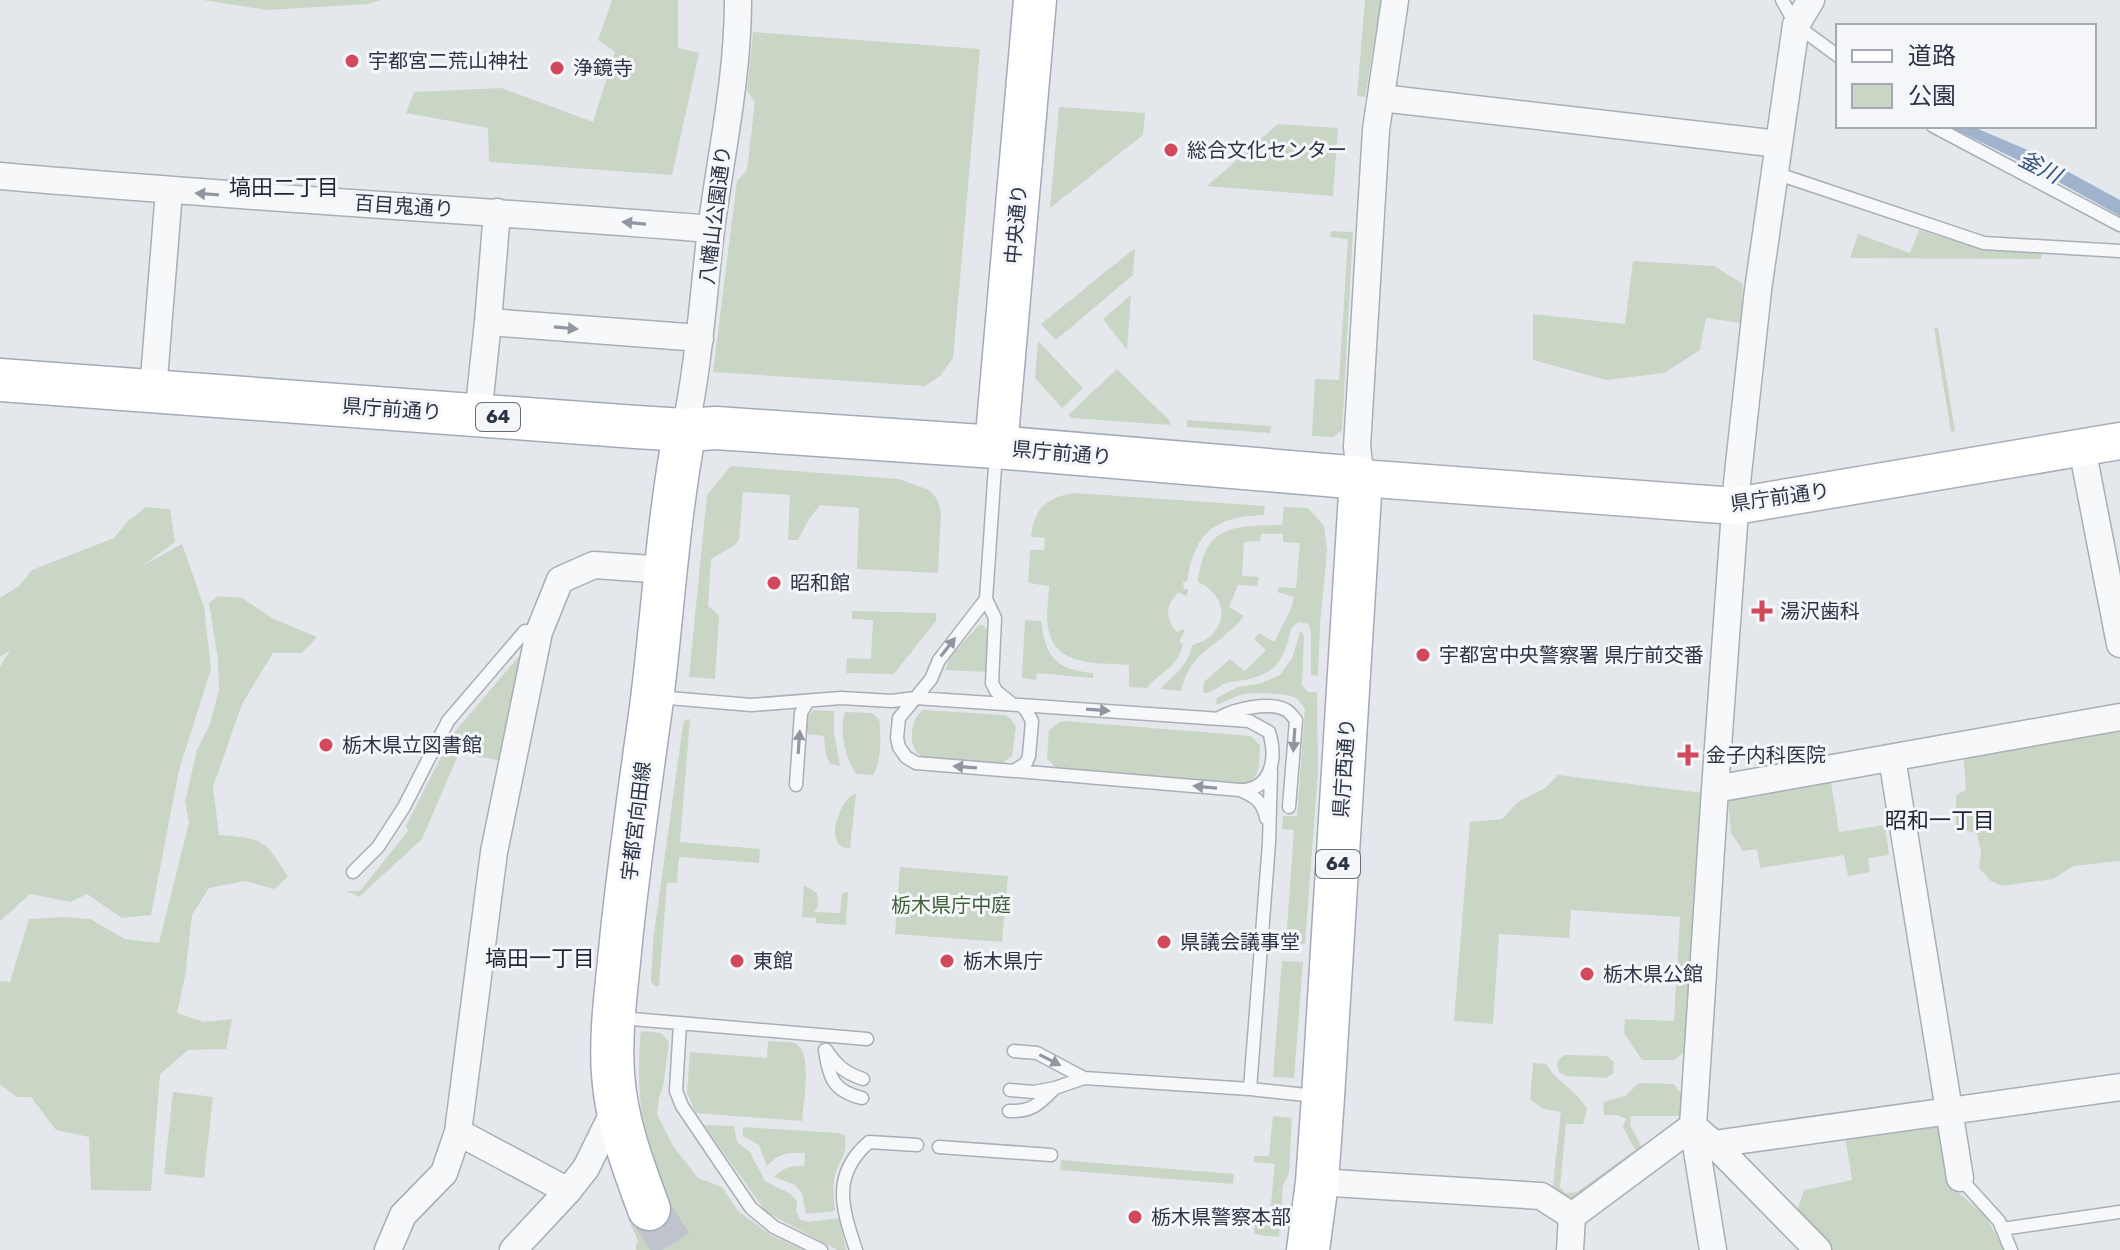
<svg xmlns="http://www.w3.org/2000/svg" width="2120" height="1250" viewBox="0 0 2120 1250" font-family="Rubik,'Noto Sans JP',sans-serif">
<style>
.green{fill:#c9d6c5}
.water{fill:#9fb4cc}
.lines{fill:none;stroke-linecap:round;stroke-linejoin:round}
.primary-tunnel{stroke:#bfc3cb;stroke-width:42;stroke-dasharray:42 21;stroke-linecap:butt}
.lane-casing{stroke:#a9aeb7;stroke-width:15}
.street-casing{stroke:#a9aeb7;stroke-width:29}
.secondary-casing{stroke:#a9aeb7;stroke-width:39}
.primary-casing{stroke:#a3abb8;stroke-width:45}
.lane{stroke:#f7f8fa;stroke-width:12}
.street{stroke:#f7f8fa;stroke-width:26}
.secondary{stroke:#fff;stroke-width:36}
.primary{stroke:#fff;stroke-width:42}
.oneway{fill:#9196a0}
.poi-dot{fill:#d1495b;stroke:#f4f6f9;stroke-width:3}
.labels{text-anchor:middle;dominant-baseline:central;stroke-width:6;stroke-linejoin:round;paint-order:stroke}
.shield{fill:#f4f6f9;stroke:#676e7b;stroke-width:2}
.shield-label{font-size:18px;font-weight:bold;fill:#2b3445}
.poi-label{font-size:20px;fill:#2b3445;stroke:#f4f6f9;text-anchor:start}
.street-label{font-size:20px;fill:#2b3445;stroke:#f4f6f9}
.park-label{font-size:20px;fill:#3f6138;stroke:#f4f6f9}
.water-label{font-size:22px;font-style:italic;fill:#34527a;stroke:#f4f6f9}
.neighbourhood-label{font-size:22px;fill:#1d2536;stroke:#f4f6f9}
</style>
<rect width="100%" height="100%" fill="#e4e7ec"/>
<path class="green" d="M203,0H381L368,4L268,10Z
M612,0H678V48L699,53L672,175L489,162L488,128L406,113L414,92L501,88L593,122L615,52L598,40Z
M1365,0H1381L1365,97L1357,96Z
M753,32L980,49L953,358L940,376L925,386L713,372L737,181L747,170L755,102L747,91Z
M1059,107L1145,113L1143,135L1050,208Z
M1278,124L1338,128L1333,196L1207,186Z
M1919,230L1987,250L2042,253L2041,259L1850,258L1858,234L1910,253Z
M1331,231L1353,232L1342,430L1333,437L1312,436L1315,379L1339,380L1348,239L1330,237Z
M1135,248L1133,275L1056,340L1041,324Z
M1633,261L1714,266L1743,284L1741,323L1706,318L1700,350L1664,373L1606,380L1533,360V314L1625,324Z
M1131,295L1127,350L1103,319Z
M1934,328H1938L1955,431L1951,432Z
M1038,341L1083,388L1062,408L1035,378Z
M1117,369L1170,421V425L1071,418L1068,415Z
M1187,420L1271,426L1270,433L1187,427Z
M731,466L899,479L929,490L937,499L941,512L938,573L857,569L859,508L820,505L809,519L798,540H788L790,495L743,492L739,539L735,545L711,559L708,606L719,615L715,679L689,677L707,495Z
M1075,493L1265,506L1264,515C1215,517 1195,531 1187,581L1183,582L1184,589H1188L1187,596L1178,593C1165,605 1165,619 1177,632L1183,629L1185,630L1179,642L1183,644C1177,670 1161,670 1147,688L1129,687V665C1093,662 1049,668 1047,618C1047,607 1049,596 1049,586L1028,583L1030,550H1044L1045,538L1031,537C1034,508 1047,497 1075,493Z
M146,507L170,509L175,542L142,566L182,544L204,607L211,669L179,770L151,915L122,918L87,894L71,902L30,894L0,921V667L10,650L0,657V598L19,586L32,570L114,538L127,522Z
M1284,507L1308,508L1324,526L1327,551L1320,624L1318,676L1311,675V634L1309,624L1299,622L1292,627C1283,658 1281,672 1245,680C1239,681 1232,681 1226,683C1217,687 1213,693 1203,693L1204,682L1230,659L1245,671L1266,650L1254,639L1259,633L1274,642L1291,609L1294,597L1277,592L1279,587L1296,588L1300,543L1283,542V534H1261L1260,541L1244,542L1242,576L1259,577L1257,586L1238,585L1229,607L1244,616C1219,648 1191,648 1181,691L1160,689C1173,676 1190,664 1192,645C1228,636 1232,597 1198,582C1205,524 1232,526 1282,525Z
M218,596L242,598L272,618L317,637L302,653H273L242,704L213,787L219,835C265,839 264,839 288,877L274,889L245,881L209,888L192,915L185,976L177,1013L204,1022L232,1019L226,1049L188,1050L160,1074L151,1191L91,1190L89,1137L56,1130L31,1097H16L0,1084V981L10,982L29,919L63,917L90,919L125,939L159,943L189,822L185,802L197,750L210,724L219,690L218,660L209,603Z
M852,611L936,613V621L894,674L846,673L847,658L871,659L873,620L852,619Z
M1025,620L1041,621C1046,659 1056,669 1093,673V678L1037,673L1036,680L1022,678Z
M979,625H983L988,630L986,672L945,670L951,655Z
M1300,632H1302L1304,637L1302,685L1308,692H1317L1318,771L1305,944L1286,943L1294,830L1282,829L1283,816H1297L1305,709C1301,703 1298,698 1291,696C1280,693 1250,692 1240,695C1231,698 1225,703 1216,704L1217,698L1238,687L1259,684L1280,675L1292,658Z
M525,649L502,761L459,753L422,839L359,897L347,891H360L408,831L406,826L452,735Z
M814,710L834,711V732L840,766L830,764L826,755L824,736L806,734L807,717Z
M923,710L1004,715L1010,718L1016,727L1012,756L1001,764L924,757C919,754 916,753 914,748C909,736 913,716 923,710Z
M845,712L872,713L879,719C881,734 882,762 873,775L856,774C845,758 839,730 845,712Z
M690,719L680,842L760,849L759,863L679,857L677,883H667L659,986H654L651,981L653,941L683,725L685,720Z
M1066,721L1251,736L1260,745C1259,761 1262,781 1242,784L1063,770L1056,768L1047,758L1049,730L1059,722Z
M2112,724L2120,732V861L2073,866L2053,879L2002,886L1991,881L1979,868L1981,851L1977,834L1956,827V795L1966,790L1963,752Z
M1558,775L1703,793L1687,1050L1674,1060H1642L1624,1033L1625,1019L1674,1021L1680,917L1571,910L1569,938L1499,934L1493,1024L1454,1021L1470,822L1502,819L1518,802L1545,788Z
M1830,776L1839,832L1885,825L1889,855L1868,858L1870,872L1848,876L1844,855L1760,868L1757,849L1743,851L1731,833L1728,802L1743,790Z
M856,793L850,848C822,850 839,799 856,793Z
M900,867L1008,876L1002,942L895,934Z
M804,885L817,893L818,906L814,912L840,913L842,893L848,892L846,925L816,923V918L802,917Z
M1282,961L1303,962L1294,1078L1273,1077Z
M641,1031L661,1033L669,1042L663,1087L659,1098L657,1114L673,1146L698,1178L722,1187L738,1211L771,1235L803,1250H636V1244L638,1241L628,1218L669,1199C664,1188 657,1176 653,1164C640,1123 636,1073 641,1031Z
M768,1041C776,1042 787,1041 794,1043C814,1050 803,1103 802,1121L696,1113L687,1093L690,1052L767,1058Z
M1565,1055L1607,1056L1614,1062L1613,1074L1606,1078L1566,1076L1559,1072L1557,1065L1558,1060Z
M1533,1063L1546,1064C1558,1084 1575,1088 1587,1109L1583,1124H1566L1560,1187L1565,1193L1577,1192L1635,1150L1623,1127L1626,1119L1617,1115H1604L1603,1102L1625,1096L1639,1083L1674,1084L1684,1098V1116H1631L1630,1125L1644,1151L1577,1200H1561L1552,1193L1561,1112L1543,1109L1530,1099Z
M173,1092L213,1097L204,1178L164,1174Z
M1273,1116L1292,1118L1289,1173L1283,1186L1279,1237L1259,1235L1254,1233L1256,1213H1270L1275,1164L1254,1162V1156H1269Z
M1935,1122L1940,1126L1947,1169L1961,1195L1986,1216L2004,1250H1823L1794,1220L1804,1190L1852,1180L1845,1136Z
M704,1125L734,1126L737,1142L750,1152L765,1181L791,1194L797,1201L796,1212L801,1220L808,1222L839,1218L846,1250H837L766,1212Z
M743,1127L839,1133L845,1136C848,1155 839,1159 835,1176C832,1187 834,1200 835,1211L806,1214L802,1193L795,1185L774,1177C783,1168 791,1165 804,1166L805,1153C790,1152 778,1153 767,1166L759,1145L743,1136Z
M1061,1160L1234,1174L1233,1184L1060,1170Z"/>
<path class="water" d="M1948,126H1971L2030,151L2120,200V216L2028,165Z"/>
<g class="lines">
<path class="primary-tunnel" d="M649,1209L675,1250"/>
<g class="lane-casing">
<path id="lane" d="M1782,0L1796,25L1838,56
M1933,126L2120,225
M1775,173L1984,243L2120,251
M996,452L986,599L995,618L992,683L996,691L1011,703
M657,697L751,705L841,698L892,701L915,698L1020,705L1026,710L1032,721L1029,756L1026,763L1014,771L916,763L906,757L899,747L897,738L899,718L931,679L939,660L986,599
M1219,718C1235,709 1269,701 1286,710C1290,712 1293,717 1296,720L1289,807
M1015,771L1240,790C1272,790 1277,758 1269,732L1249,721L1020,705
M1271,771L1269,843L1250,1089L1315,1096
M796,785L801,713L808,701
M1240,790C1254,796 1263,801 1266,818
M353,872L378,847L404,807L448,721L525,631L539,632
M620,1018L867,1039
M680,1023L676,1091L682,1106L751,1208L774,1227L821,1250
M825,1050C829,1078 833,1091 862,1098
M826,1050C837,1066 845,1073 863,1079
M1014,1051L1037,1053L1084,1078
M1010,1090L1034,1092L1055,1088L1084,1078L1250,1089
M1009,1111C1032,1112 1039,1104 1055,1088
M939,1147L1051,1155
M1960,1178L1999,1221L2011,1250
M2002,1229L2120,1212
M856,1250C842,1208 831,1175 869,1142L917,1145"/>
</g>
<g class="street-casing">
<path id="street" d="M1381,98L1779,144
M0,176C237,197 474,210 711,229
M488,322L700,338
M153,391L169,191
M478,416L488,322L497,212
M685,430C699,364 703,297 711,230C721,153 738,78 738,0
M2082,448L2120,644
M1361,478L1357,447L1376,130L1395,0
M1892,758L1960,1178
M1715,789L2120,717
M1714,1144L1818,1250
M1317,1182L1541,1196L1572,1216L1693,1126L1714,1144L2120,1087
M568,1191L458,1132L494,852L539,632L560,580L594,565L666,570
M388,1250L403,1215L444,1173L458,1132
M513,1250L568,1191L586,1168L618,1103
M1570,1250L1572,1216
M1713,1250L1693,1126L1715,789L1737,483L1758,290L1796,25L1811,0"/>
</g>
<g class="secondary-casing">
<path id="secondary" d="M1361,478L1735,506L2120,441"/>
</g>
<g class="primary-casing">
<path id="primary" d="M0,380L636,427L685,430L716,428L996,447L1361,478L1323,1097L1317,1182L1308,1250
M996,447L1035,0
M649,1209C633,1166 616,1121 613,1074C610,1030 617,985 621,941C629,861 641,781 652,700C663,610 668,519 685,430"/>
</g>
<use href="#lane" class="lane"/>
<use href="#street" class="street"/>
<use href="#secondary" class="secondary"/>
<use href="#primary" class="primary"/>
</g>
<defs><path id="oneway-solid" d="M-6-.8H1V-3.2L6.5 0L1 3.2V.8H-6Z" transform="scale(2)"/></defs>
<g class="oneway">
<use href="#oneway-solid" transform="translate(207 194) rotate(-176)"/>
<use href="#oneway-solid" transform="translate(634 223) rotate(-175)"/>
<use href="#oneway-solid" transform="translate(566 328) rotate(5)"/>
<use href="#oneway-solid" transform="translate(948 647) rotate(-52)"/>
<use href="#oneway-solid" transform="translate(1098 710) rotate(4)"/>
<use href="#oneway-solid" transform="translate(1294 740) rotate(94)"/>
<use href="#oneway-solid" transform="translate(799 742) rotate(-86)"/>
<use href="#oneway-solid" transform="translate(965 767) rotate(-176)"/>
<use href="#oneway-solid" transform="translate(1205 787) rotate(-175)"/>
<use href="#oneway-solid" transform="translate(1050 1060) rotate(27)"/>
</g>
<g class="poi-dot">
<circle cx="352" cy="61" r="8"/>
<circle cx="557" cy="68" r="8"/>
<circle cx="1171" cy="150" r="8"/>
<circle cx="774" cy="583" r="8"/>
<path d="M1758 599h8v8h8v8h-8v8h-8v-8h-8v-8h8z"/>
<circle cx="1423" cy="655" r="8"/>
<circle cx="326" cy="745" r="8"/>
<path d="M1684 743h8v8h8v8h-8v8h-8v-8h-8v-8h8z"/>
<circle cx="1164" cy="942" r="8"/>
<circle cx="737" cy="961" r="8"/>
<circle cx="947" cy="961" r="8"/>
<circle cx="1587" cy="974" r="8"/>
<circle cx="1135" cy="1217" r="8"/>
</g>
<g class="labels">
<g class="shield">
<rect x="476" y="403" width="44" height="28" rx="6"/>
<rect x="1316" y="850" width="44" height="28" rx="6"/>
</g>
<g class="shield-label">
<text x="498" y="417">64</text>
<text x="1338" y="864">64</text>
</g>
<g class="poi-label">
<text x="368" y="61">宇都宮二荒山神社</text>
<text x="573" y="68">浄鏡寺</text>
<text x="1187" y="150">総合文化センター</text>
<text x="790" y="583">昭和館</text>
<text x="1780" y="611">湯沢歯科</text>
<text x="1439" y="655">宇都宮中央警察署 県庁前交番</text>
<text x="342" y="745">栃木県立図書館</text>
<text x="1706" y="755">金子内科医院</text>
<text x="1180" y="942">県議会議事堂</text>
<text x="753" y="961">東館</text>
<text x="963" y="961">栃木県庁</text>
<text x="1603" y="974">栃木県公館</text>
<text x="1151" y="1217">栃木県警察本部</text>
</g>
<g class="street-label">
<text transform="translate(404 206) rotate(4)">百目鬼通り</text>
<text transform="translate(715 215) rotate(-83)">八幡山公園通り</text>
<text transform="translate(1016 224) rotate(-85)">中央通り</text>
<text transform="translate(392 409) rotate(4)">県庁前通り</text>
<text transform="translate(1062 453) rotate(5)">県庁前通り</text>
<text transform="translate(1780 497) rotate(-8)">県庁前通り</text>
<text transform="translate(1344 768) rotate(-86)">県庁西通り</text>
<text transform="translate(636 821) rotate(-83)">宇都宮向田線</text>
</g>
<g class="park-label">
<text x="951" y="905">栃木県庁中庭</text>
</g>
<g class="water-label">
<text transform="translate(2040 167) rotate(27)">釜川</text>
</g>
<g class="neighbourhood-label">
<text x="284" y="187">塙田二丁目</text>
<text x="1940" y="820">昭和一丁目</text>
<text x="540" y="958">塙田一丁目</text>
</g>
</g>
<rect x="1836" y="24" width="260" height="104" fill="#f4f6f9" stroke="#a4a8b1" stroke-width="2"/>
<rect x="1852" y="50" width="40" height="12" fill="#ffffff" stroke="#a4a8b1" stroke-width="2"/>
<text x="1908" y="64" font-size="24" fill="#2b3445">道路</text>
<rect x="1852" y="84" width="40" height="24" fill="#c9d6c5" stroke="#a4a8b1" stroke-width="2"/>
<text x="1908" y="104" font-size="24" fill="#2b3445">公園</text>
</svg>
